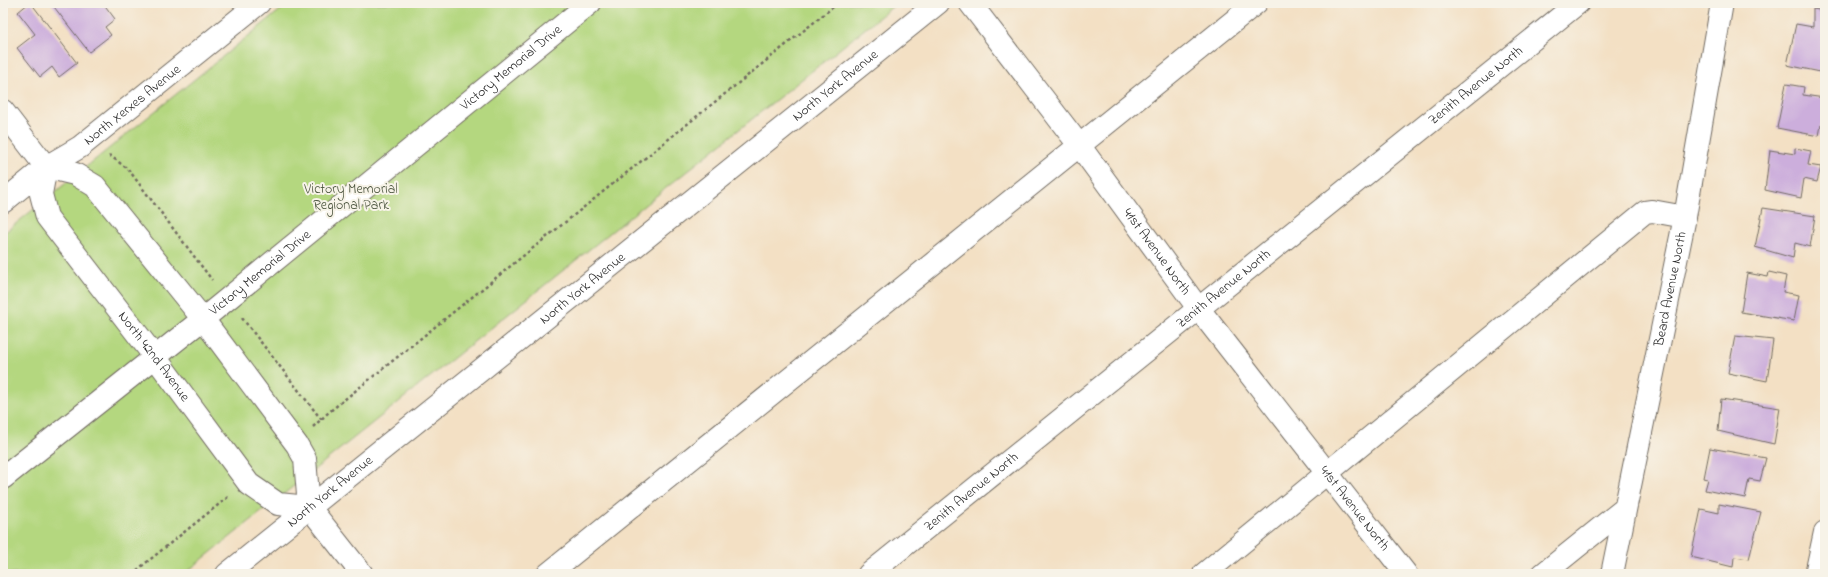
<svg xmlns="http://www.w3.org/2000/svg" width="1828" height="577" viewBox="0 0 1828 577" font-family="'Indie Flower',sans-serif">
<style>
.green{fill:#b4d77f;stroke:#708155}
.building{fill:#ccaedc}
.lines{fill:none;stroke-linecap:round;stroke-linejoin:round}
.minor-casing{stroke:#716a61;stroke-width:24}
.path{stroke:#716a61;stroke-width:2.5;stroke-dasharray:3 3;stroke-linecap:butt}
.minor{stroke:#fff;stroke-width:22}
.labels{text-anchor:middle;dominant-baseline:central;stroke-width:4;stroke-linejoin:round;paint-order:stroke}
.street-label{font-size:14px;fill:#2b2b2b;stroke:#f7f3e8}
.park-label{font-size:14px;fill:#4d5640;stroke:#f7f3e8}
</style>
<rect width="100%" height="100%" fill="#f7f3e8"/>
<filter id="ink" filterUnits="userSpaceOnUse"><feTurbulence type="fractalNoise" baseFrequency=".025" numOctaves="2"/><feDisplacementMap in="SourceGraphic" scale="8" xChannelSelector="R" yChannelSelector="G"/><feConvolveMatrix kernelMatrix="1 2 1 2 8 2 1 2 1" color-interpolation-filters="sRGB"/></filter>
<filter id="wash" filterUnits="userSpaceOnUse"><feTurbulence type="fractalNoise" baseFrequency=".012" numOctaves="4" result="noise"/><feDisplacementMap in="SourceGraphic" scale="16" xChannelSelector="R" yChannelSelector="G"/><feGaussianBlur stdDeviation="0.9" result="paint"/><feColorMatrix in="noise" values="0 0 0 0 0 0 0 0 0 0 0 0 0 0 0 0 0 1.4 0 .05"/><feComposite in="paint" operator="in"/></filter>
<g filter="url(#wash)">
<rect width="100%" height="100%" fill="#f3e0c4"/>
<path class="green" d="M289,3H897L184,574H3V234Z"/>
<g id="blocks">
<path class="building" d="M29,3H31L77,63L59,77L52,67L40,77L17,48L35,34L18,12Z
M51,3H103L115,19L105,27L111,35L89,52Z
M1813,9L1825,11V73L1787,65L1796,24L1813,27Z
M1786,84L1804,87L1803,95L1825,98V127L1821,125L1819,136L1777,128Z
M1795,148L1811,151L1808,165L1821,167L1817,182L1804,179L1801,198L1765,190L1770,150L1795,154Z
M1763,208L1815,216L1810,247L1795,243L1793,258L1755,247Z
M1769,272L1786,276L1783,292L1799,295L1794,321L1741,312L1747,273L1768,277Z
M1735,336L1773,340L1767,381L1728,373Z
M1721,399L1780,408L1774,444L1718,431Z
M1710,448L1766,458L1760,481L1749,479L1745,498L1705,490L1708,479L1704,478Z
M1719,504L1761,512L1749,559L1734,557L1733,567L1691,557L1701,509L1719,513Z"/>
</g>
</g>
<g filter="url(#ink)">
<use href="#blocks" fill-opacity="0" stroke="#716a61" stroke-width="1"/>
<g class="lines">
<g class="minor-casing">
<g id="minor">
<path id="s1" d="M970,3L1079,145L1198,308L1406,574"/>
<path d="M3,111L46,167L75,174L95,186L203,319L297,445L305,459L309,507L362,574"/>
<path id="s2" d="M46,167L41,194L47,217L155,357L249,484L278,504L309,507"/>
<path id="s3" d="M3,202L46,167L80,147L259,3"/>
<path id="s4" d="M3,478L203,319L590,3"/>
<path id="s5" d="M227,574L938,3"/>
<path d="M548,574L1256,3"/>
<path id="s6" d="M869,574L1578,3"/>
<path d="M1204,574L1645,212L1652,211L1685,217"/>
<path d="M1543,574L1624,509"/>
<path id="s7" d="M1612,574L1685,217L1722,3"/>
<path d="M1816,574L1825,532"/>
</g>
</g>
<path class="path" d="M109,155L128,169L212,280
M242,318L321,419
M313,427L329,412L838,3
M132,574L228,497"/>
<use href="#minor" class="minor"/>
</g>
</g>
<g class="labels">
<g class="street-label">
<text stroke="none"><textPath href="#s4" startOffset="653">Victory Memorial Drive</textPath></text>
<text stroke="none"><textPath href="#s6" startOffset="779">Zenith Avenue North</textPath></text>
<text stroke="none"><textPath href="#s5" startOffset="780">North York Avenue</textPath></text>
<text stroke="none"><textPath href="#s3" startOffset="162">North Xerxes Avenue</textPath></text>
<text stroke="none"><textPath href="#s1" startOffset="311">41st Avenue North</textPath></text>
<text stroke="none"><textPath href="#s4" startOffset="329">Victory Memorial Drive</textPath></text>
<text stroke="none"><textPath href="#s5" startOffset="456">North York Avenue</textPath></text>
<text stroke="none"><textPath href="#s6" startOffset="455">Zenith Avenue North</textPath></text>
<text stroke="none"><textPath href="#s7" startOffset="291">Beard Avenue North</textPath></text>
<text stroke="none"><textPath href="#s2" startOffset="227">North 42nd Avenue</textPath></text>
<text stroke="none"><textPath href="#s5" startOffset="132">North York Avenue</textPath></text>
<text stroke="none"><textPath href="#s6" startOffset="131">Zenith Avenue North</textPath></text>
<text stroke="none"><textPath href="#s1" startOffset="635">41st Avenue North</textPath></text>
</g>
<g class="park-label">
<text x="351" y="189">Victory Memorial<tspan x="351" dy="16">Regional Park</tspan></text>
</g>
</g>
<rect width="1828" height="577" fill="none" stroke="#f7f3e8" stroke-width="16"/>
</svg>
